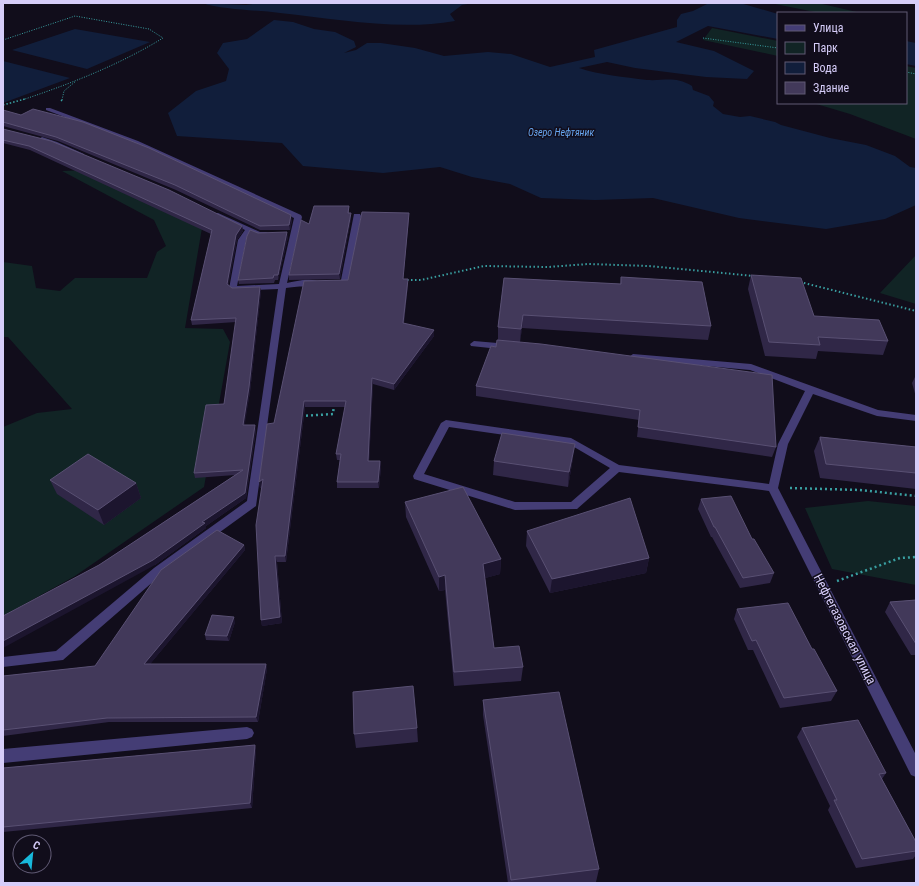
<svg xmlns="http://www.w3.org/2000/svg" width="919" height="886" viewBox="0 0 919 886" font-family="'Roboto Condensed',sans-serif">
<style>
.green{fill:#112425}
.water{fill:#111e3b}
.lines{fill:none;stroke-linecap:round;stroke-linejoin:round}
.path-far3{stroke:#399fa1;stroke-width:1;stroke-dasharray:1 1.5;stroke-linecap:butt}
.path-far2{stroke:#399fa1;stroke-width:1.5;stroke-dasharray:1.5 2;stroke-linecap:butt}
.path-far1{stroke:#399fa1;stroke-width:2;stroke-dasharray:1.5 2.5;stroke-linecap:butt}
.path{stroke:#399fa1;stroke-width:2.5;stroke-dasharray:2 3;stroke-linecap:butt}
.minor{fill:#443d75;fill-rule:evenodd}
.wall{fill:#302747}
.shaded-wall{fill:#1c152e}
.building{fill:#42395a;stroke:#595073}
.labels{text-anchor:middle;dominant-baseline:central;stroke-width:3;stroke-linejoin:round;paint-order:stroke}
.far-water-label{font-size:10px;font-style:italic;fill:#67a5ee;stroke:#110d1b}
.near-street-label{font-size:13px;fill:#d6cdf9;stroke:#110d1b}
</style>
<rect width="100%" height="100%" fill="#110d1b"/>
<path class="green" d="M770,3H818L861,13H820Z
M712,28L778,41V56L703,40Z
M906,66L916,68V139L850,114L813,103H906Z
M90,170L203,222L185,328L223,329L230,342L204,487L75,576L3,616V427L37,413L72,409L8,337H3V262L32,266L36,288L60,291L75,278H147L157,252L166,246L154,220L62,171Z
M916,255V304L880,293Z
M868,501L916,506V585L832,569L805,508Z"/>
<path class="water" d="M202,3L246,5L259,3H474L462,5L450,14L455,21C398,31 338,19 280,13C258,10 223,10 202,3Z
M709,3H740L778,14V39L708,26L676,42L714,51L754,71L747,79L706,77L635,68L607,62L579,68C600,75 624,77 647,80C665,81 675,76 692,86L693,90L709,96L714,102L713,106L723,114L740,117L750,116L775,122L781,125L830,138L866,145L895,156L910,167L916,168V205L885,219L826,229L739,218L653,198L595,200L541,198L510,184L472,177L440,167L383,173L303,166L282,143L177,136L168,113L196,91L226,81L229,69L217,53L223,43L247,39L274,20L293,22L314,29L335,32L354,41L356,47L344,53L356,50L367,43H381L415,48L444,56L488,52L511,54L550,67L595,57L594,50L677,27V20L681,14L693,11Z
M75,29L150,42L87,69L12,50Z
M906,41L916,43V66L906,64Z
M3,61L70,78L3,103Z"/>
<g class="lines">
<path class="path-far3" d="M703,38L778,48
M3,40L75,16L149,29L163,38C119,65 70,84 22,100
M906,72L916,74
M62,100L64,91L76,81"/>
<path class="path-far2" d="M61,101L63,99
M3,105L25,99"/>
<path class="path-far1" d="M407,280H421L484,266L548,267L588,264L649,266L754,276
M800,282L916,311"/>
<path class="path" d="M301,416L333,414L334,404
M790,488L860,490L916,496
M837,581L900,558L916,557"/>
<path class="minor" d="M46,108H50L138,141L301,215L302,217L287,283C296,281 314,277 321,283C315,287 295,286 286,288L256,506L162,574L63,660L3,667V657L56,651L154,568L247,501L278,289L230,291L229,289L238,240L245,230L212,214L214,213H218L260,232H266L270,234C264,239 256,236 250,233L246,240L237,286L279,284L294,218L134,143L46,110Z
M42,137L57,142L84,154L79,155L40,140L39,139Z
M354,214H360L361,216L349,282L345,284L332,285V281L341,280Z
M474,341L509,344L513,347L509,350L471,346L470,344Z
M633,354L751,364L878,410L916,415V421L877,416L813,394L788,444L778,488L916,755V777L911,775L769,491L619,472L577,509L515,510L414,479L413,476L441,423L446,420L571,438L619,465L769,484L778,444L805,391L750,370L630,359L629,357ZM449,427L569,444L610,468L571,502H515L424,474Z
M247,727L252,729L254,733L252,737L247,739L3,763V749Z"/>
</g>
<path class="wall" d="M3,110L292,220L290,230H260L176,190L58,141L3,126Z
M3,129L242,226L243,231L237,240L228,285L232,288L260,287L261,291L250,392L244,425L256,430L246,498L206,526V528L155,565H99L235,475L195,478L194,473L224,404L236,322L192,325L191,320L211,234L30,150L3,143Z
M349,206V213L351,218L340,279L289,280V275L309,224Z
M409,218L403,279L408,284L404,323L434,336L394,390L373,384L369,461H380L381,467L379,488H337V482L340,460H337L336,454L345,407H305L286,562H277L282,623L262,626L261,620L262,487L260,488L259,482L274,423Z
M258,233L288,237L278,280H275L274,283L239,284L238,280Z
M751,275L814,316L888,341L883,355L818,351L816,359L765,356L748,289Z
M621,277L711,326L708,340L522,328L520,342L776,447L772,457L637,437L639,420L476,396V386L496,347L498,340V327L504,278L620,284Z
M916,375V397L912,383Z
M820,437L916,447V489L820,478L814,451Z
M573,458L568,487L493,475L494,461Z
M50,480L136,483L141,498L104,525L57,494Z
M701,499L774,573L770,583L740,588L712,537H711L698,509Z
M405,502L501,559L500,574L485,578L494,648L523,667L521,681L454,686L445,590L439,591L406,517Z
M527,531L649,558L646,573L550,593L526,546Z
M244,545L245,550L150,664H266L267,669L258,722H109L3,736V676L95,666Z
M916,600V655H911L885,612L890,602Z
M737,609L812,649L837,691L831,701L780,708L753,650H748L734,619Z
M235,622L229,641L206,640L205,635Z
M483,700L599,869L596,882L588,883H508L483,715Z
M417,728L418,742L356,748L354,734Z
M802,728L886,773L882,779L916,842V855L913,859L856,868L828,810L830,806L797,737Z
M255,745L256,750L252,808L3,832V768Z"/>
<path class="shaded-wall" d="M351,213V218L340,279L339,274Z
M409,213V218L403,284V279Z
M291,215L292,220L290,230L289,225Z
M242,226L243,231L237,240L228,289L227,284L236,235Z
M287,232L288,237L278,280V275Z
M408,279V284L403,329V323Z
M260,287L261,291L250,392L244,430L243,425Z
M523,315L522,328L520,343L521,329Z
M434,330V336L394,390V384Z
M372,378L373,384L369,467L368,461Z
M304,401L305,407L286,562L285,556Z
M255,425L256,430L246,498L206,526V528L155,565L3,648V641L245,493Z
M575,444L573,458L568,487L569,472Z
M380,461L381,467L379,488L378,482Z
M263,479L264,485L260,488L259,482Z
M136,483L141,498L104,525L98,510Z
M244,545L245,550L146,669L144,664Z
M275,556L277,562L282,623L262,626L261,620Z
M649,558L646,573L550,593L552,579Z
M501,559L500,574L482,579L483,564Z
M445,575V590L439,591V577Z
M234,617L235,622L229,641L227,636Z
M266,664L267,669L258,722L256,717Z
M255,745L256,750L252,808L250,803Z"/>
<path class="building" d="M33,109L83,122L149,148L291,215L289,225L260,226L175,185L56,137L3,122V110L21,115Z
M3,129L51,141L169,190L242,226L236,235L227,284L232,288L260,287L249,387L243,425H255L245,493L202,522L205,523L153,560L3,641V616L99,565L243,470L194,473L206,405L224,404L236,318L191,320L212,230L29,146L3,140Z
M314,206H349L348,213H351L339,274L289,275L301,220L309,224Z
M362,212L409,213L403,279H408L403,323L434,330L394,384L372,378L368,461H380L378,482H337L341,454H336L346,401H304L285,556H275L280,617L261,620L256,525L263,479L259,482L267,424L274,423L304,281L348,280Z
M250,230L258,233L287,232L278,275H274L273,278L238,280L247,236Z
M751,275L801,278L814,316L879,320L888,341L818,337L820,345L769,342Z
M621,277L702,282L711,326L523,315L521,329L498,327L504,278L621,284Z
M497,340L541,344L772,375L776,447L638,427L640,410L476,386L491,346L496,347Z
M502,433L575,444L569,472L494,461Z
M820,437L916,447V473L826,464Z
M88,454L136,483L98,510L50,480Z
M463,487L501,559L483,564L494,648L519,646L523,667L454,672L445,575L439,577L405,502Z
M731,496L752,539H754L774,573L743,578L715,527H714L701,499Z
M630,498L649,558L552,579L527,531Z
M217,530L244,545L144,664H266L256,717L107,718L3,730V676L95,666L161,570Z
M916,600V644L890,602Z
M788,603L812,649H814L837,691L784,698L756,640L752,641L737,609Z
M212,615L234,617L227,636L205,635Z
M413,686L417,728L354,734L353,692Z
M559,692L599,869L511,880L483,700Z
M858,720L886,773L879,774L916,842V851L862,859L834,800H837L802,728Z
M255,745L250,803L3,827V768Z"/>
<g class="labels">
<g class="far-water-label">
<text x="561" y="132">Озеро Нефтяник</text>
</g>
<g class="near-street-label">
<text transform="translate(845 629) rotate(63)">Нефтегазовская улица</text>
</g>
</g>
<rect width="919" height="886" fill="none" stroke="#d6cdf9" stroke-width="8"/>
<rect x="777" y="12" width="130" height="92" fill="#110d1b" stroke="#605a74"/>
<rect x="785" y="25" width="20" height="6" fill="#443d75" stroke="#605a74"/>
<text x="813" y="32" font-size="12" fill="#d6cdf9">Улица</text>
<rect x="785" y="42" width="20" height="12" fill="#112425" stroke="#605a74"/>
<text x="813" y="52" font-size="12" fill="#d6cdf9">Парк</text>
<rect x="785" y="62" width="20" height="12" fill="#111e3b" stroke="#605a74"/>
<text x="813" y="72" font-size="12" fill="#d6cdf9">Вода</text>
<rect x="785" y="82" width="20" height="12" fill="#42395a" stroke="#605a74"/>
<text x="813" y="92" font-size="12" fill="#d6cdf9">Здание</text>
<g transform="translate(32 854) rotate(27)"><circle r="19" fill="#110d1b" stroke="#605a74"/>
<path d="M0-3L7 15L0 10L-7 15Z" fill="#18b8db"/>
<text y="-6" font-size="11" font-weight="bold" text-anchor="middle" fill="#d6cdf9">С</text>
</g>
</svg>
